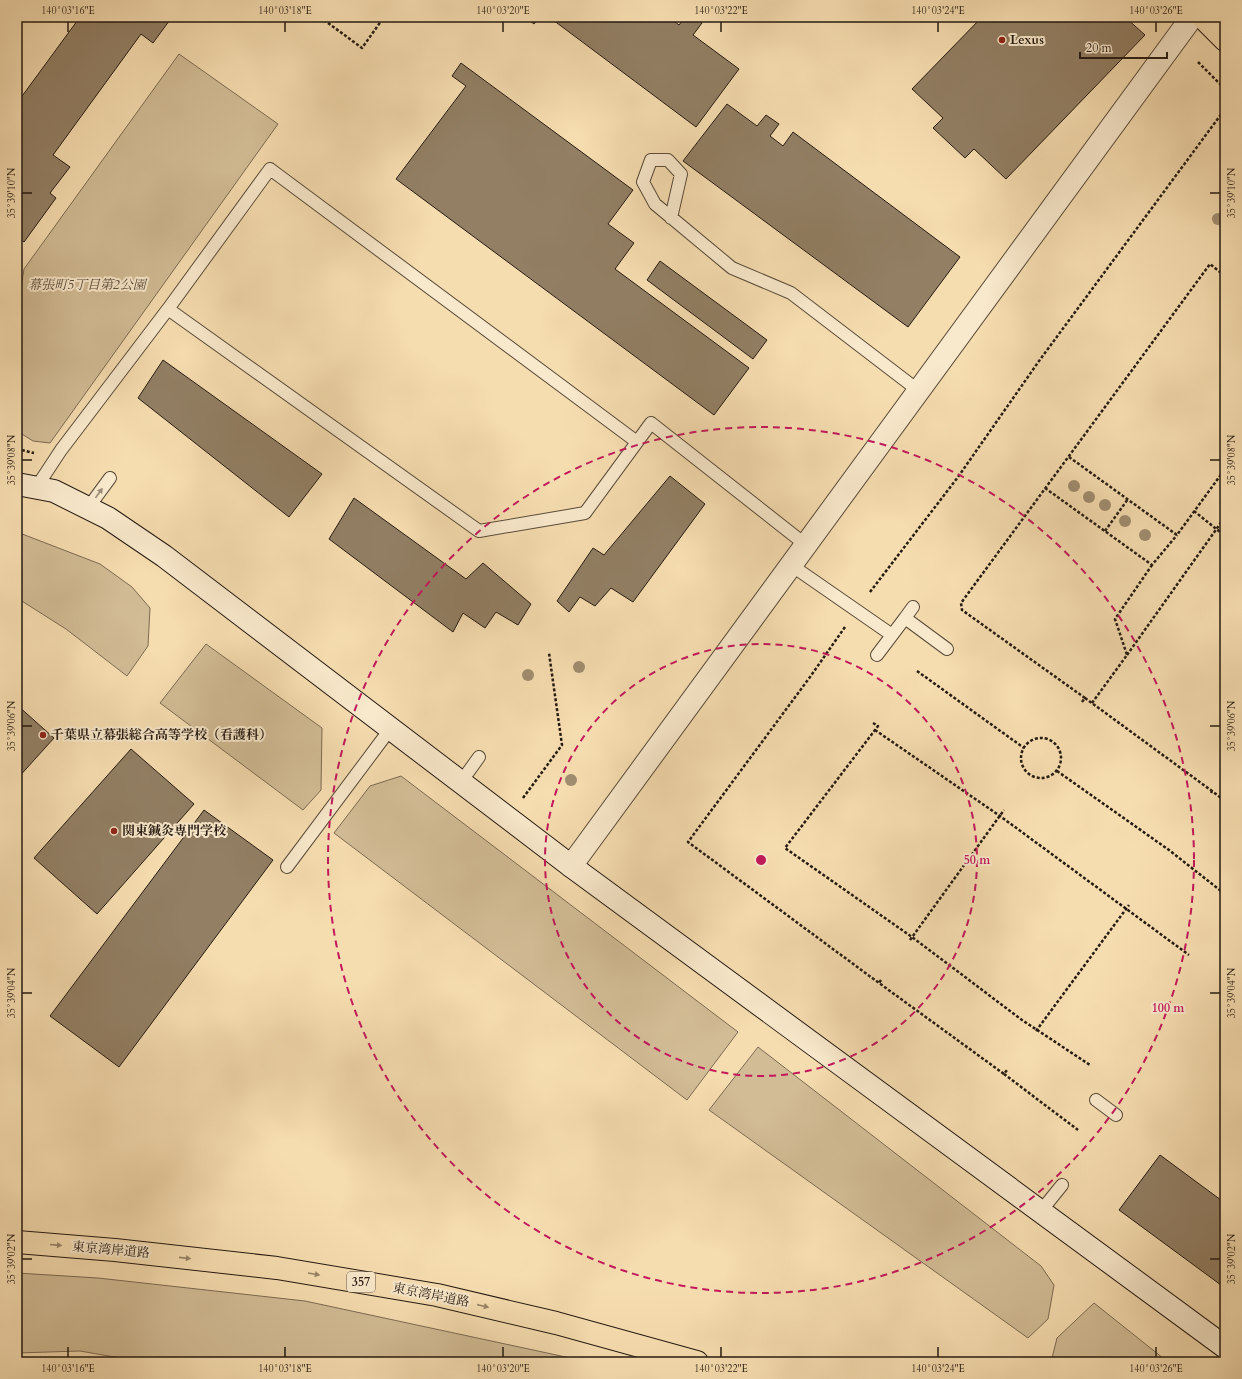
<svg xmlns="http://www.w3.org/2000/svg" width="1242" height="1379" viewBox="0 0 1242 1379" font-family="Cardo,'Noto Serif JP',serif">
<style>
.green{fill:#d2bc95;stroke:#7c6b53}
.building{fill:#927f64;stroke:#251a11}
.lines{fill:none;stroke-linecap:round;stroke-linejoin:round}
.lane-casing{stroke:#594b39;stroke-width:14}
.street-casing{stroke:#594b39;stroke-width:24}
.secondary-casing{stroke:#251a11;stroke-width:24}
.highway-casing{stroke:#251a11;stroke-width:24}
.path{stroke:#251a11;stroke-width:2.5;stroke-dasharray:3 2;stroke-linecap:butt}
.lane{stroke:#f9e9cc;stroke-width:12}
.street{stroke:#f9e9cc;stroke-width:22}
.secondary{stroke:#f9e9cc;stroke-width:22}
.highway{stroke:#f6ddb0;stroke-width:22}
.tree{fill:#a08d6f}
.oneway{fill:#9a8c78}
.oneway2{fill:#988568}
.ticks{fill:none;stroke:#251a11;stroke-width:1.5}
.ring{fill:none;stroke:#c2185b;stroke-width:2;stroke-dasharray:7 5}
.poi-dot{fill:#8f2418;stroke:#f9e9cc;stroke-width:1.5}
.labels{text-anchor:middle;dominant-baseline:central;stroke-width:4;stroke-linejoin:round;paint-order:stroke}
.shield{fill:#f9e9cc;stroke:#655849;stroke-width:1}
.shield-label{font-size:12px;font-weight:bold;fill:#251a11}
.poi-label{font-size:13px;font-weight:bold;fill:#251a11;stroke:#f9e9cc;text-anchor:start}
.park-label{font-size:13px;font-style:italic;fill:#594b39;stroke:#f9e9cc}
.street-label{font-size:13px;fill:#251a11;stroke:#f9e9cc}
.centre{fill:#c2185b;stroke:#f9e9cc;stroke-width:2}
.ring-label{font-size:12px;text-anchor:middle;font-weight:bold;fill:#c2185b;stroke:#f9e9cc;stroke-width:4;stroke-linejoin:round;paint-order:stroke}
.neatline{fill:none;stroke:#251a11;stroke-width:1.5}
.ticks-label{font-size:10px;text-anchor:middle;fill:#251a11}
</style>
<rect width="100%" height="100%" fill="#f6ddb0"/>
<filter id="stains"><feTurbulence type="fractalNoise" baseFrequency=".005" numOctaves="4"/><feColorMatrix values="0 0 0 0 .2 0 0 0 0 .09 0 0 0 0 .02 0 0 0 .5 -.17"/></filter>
<radialGradient id="worn" r=".72"><stop offset=".6" stop-color="#630" stop-opacity="0"/><stop offset="1" stop-color="#630" stop-opacity=".3"/></radialGradient>
<path class="green" d="M179,54L278,124L50,443L33,441L17,431V312L24,269Z
M17,532L100,564L132,587L150,608L148,646L127,676L66,629L17,598Z
M206,644L322,728L321,790L303,810L160,703Z
M401,776L738,1032L687,1100L334,833L370,786Z
M758,1047L1041,1266L1054,1285L1048,1319L1028,1338L709,1110Z
M17,1273L98,1278L305,1301L589,1362H143L80,1351L17,1353Z
M1094,1303L1168,1362H1051L1057,1338Z"/>
<path class="building" d="M80,17H172L153,43L141,34L53,155L70,167L50,193L56,198L24,242L17,237V103Z
M525,17H539L534,24Z
M549,17H669L679,25L685,17H695L702,23L693,35L739,69L696,127Z
M982,17H1125L1145,35L1006,179L974,149L965,158L933,128L943,118L912,89Z
M461,63L633,190L608,224L634,243L615,269L749,368L714,415L396,179L466,86L452,76Z
M727,104L757,126L766,115L779,124L770,136L783,146L793,132L960,257L908,327L683,161Z
M660,261L767,340L753,359L647,280Z
M163,360L322,474L289,517L138,398Z
M670,476L705,504L633,602L611,588L595,606L580,597L569,612L557,601L593,548L604,555Z
M354,498L466,579L483,563L531,604L518,625L496,612L485,628L463,613L453,632L329,539Z
M17,705L54,738L17,779Z
M131,749L194,804L97,914L34,858Z
M204,810L273,860L119,1067L50,1016Z
M1160,1155L1225,1203V1288L1119,1210Z"/>
<g class="lines">
<g class="lane-casing">
<path id="lane" d="M671,218L681,174L668,160H651L643,182L655,204L732,268L791,293L919,391
M168,309L270,169L637,442
M36,488L61,450L168,309L479,531L585,513L651,423L806,545
M88,508L110,478
M791,565L892,635
M913,607L905,618L947,649
M877,655L905,618
M461,782L479,757
M287,867L391,728
M1096,1100L1116,1115
M1041,1211L1062,1185"/>
</g>
<g class="street-casing">
<path id="street" d="M571,866L1192,17"/>
</g>
<g class="secondary-casing">
<path id="secondary" d="M17,484L54,491L108,518L164,556L571,866L1225,1347"/>
</g>
<g class="highway-casing">
<path id="highway" d="M1202,17L1225,40
M17,1242L115,1250L277,1268L437,1295L556,1323L697,1362"/>
</g>
<path class="path" d="M320,17L362,48L384,17
M1198,62L1225,89
M17,449L34,453
M1069,457L1177,535L1225,469
M1045,488L1152,565L1177,535
M1194,511L1225,536
M1105,531L1128,499
M870,592L958,477L1039,361L1225,109
M845,627L810,677L688,842L879,983
M1127,655L1225,517
M917,671L1024,748
M1085,698L962,610L961,603L1210,264L1225,276
M1082,702L1085,698L1212,791
M1092,703L1127,655L1115,619L1152,565
M873,723L878,726L875,730L785,848L912,937L1022,1020L1090,1065
M875,730L1000,816L1189,955
M1021 758a20 20 0 1 1 40 0a20 20 0 1 1-40 0Z
M1057,771L1169,850L1221,891L1224,887
M1211,793L1212,791L1225,801
M523,798L562,745L549,653
M1221,891L1225,894
M910,940L1004,810
M881,980L879,983L1004,1074L1007,1070
M1036,1031L1129,905
M1004,1074L1078,1130"/>
<use href="#lane" class="lane"/>
<use href="#street" class="street"/>
<use href="#secondary" class="secondary"/>
<use href="#highway" class="highway"/>
</g>
<g class="tree">
<circle cx="1218" cy="219" r="6"/>
<circle cx="1074" cy="486" r="6"/>
<circle cx="1089" cy="497" r="6"/>
<circle cx="1105" cy="505" r="6"/>
<circle cx="1125" cy="521" r="6"/>
<circle cx="1145" cy="535" r="6"/>
<circle cx="579" cy="667" r="6"/>
<circle cx="528" cy="675" r="6"/>
<circle cx="571" cy="780" r="6"/>
</g>
<defs><path id="oneway-solid" d="M-6-.8H1V-3.2L6.5 0L1 3.2V.8H-6Z"/></defs>
<use class="oneway" href="#oneway-solid" transform="translate(99 493) rotate(-54)"/>
<g class="oneway2">
<use href="#oneway-solid" transform="translate(56 1245) rotate(5)"/>
<use href="#oneway-solid" transform="translate(185 1258) rotate(6)"/>
<use href="#oneway-solid" transform="translate(314 1274) rotate(10)"/>
<use href="#oneway-solid" transform="translate(483 1306) rotate(13)"/>
</g>
<path class="ticks" d="M68,22V32M285,22V32M503,22V32M721,22V32M938,22V32M1156,22V32M22,193H32M1210,193H1220M22,460H32M1210,460H1220M22,726H32M1210,726H1220M22,993H32M1210,993H1220M22,1259H32M1210,1259H1220M68,1347V1357M285,1347V1357M503,1347V1357M721,1347V1357M938,1347V1357M1156,1347V1357"/>
<g class="ring">
<circle cx="761" cy="860" r="216"/>
<circle cx="761" cy="860" r="433"/>
</g>
<g class="poi-dot">
<circle cx="1002" cy="40" r="4"/>
<circle cx="43" cy="735" r="4"/>
<circle cx="114" cy="831" r="4"/>
</g>
<g class="labels">
<rect class="shield" x="347" y="1272" width="28" height="20" rx="3"/>
<g class="shield-label">
<text x="361" y="1282">357</text>
</g>
<g class="poi-label">
<text x="1010" y="40">Lexus</text>
<text x="51" y="735">千葉県立幕張総合高等学校（看護科）</text>
<text x="122" y="831">関東鍼灸専門学校</text>
</g>
<g class="park-label">
<text x="87" y="285">幕張町5丁目第2公園</text>
</g>
<g class="street-label">
<text transform="translate(111 1250) rotate(5)">東京湾岸道路</text>
<text transform="translate(431 1295) rotate(11)">東京湾岸道路</text>
</g>
</g>
<circle cx="761" cy="860" r="6" class="centre"/>
<g class="ring-label">
<text x="977" y="864">50 m</text>
<text x="1168" y="1012">100 m</text>
</g>
<rect width="1242" height="1379" fill="none" stroke="#f6ddb0" stroke-width="44"/>
<path d="M1080 52v6h87v-6" fill="none" stroke="#251a11" stroke-width="2"/>
<text x="1086" y="52" font-size="12" fill="#251a11" stroke="#f9e9cc" stroke-width="3" paint-order="stroke">20 m</text>
<rect x="22" y="22" width="1198" height="1335" class="neatline"/>
<g class="ticks-label">
<text x="68" y="14">140°03'16"E</text>
<text x="285" y="14">140°03'18"E</text>
<text x="503" y="14">140°03'20"E</text>
<text x="721" y="14">140°03'22"E</text>
<text x="938" y="14">140°03'24"E</text>
<text x="1156" y="14">140°03'26"E</text>
<text transform="translate(11 193) rotate(-90)" y="4">35°39'10"N</text>
<text transform="translate(1231 193) rotate(-90)" y="4">35°39'10"N</text>
<text transform="translate(11 460) rotate(-90)" y="4">35°39'08"N</text>
<text transform="translate(1231 460) rotate(-90)" y="4">35°39'08"N</text>
<text transform="translate(11 726) rotate(-90)" y="4">35°39'06"N</text>
<text transform="translate(1231 726) rotate(-90)" y="4">35°39'06"N</text>
<text transform="translate(11 993) rotate(-90)" y="4">35°39'04"N</text>
<text transform="translate(1231 993) rotate(-90)" y="4">35°39'04"N</text>
<text transform="translate(11 1259) rotate(-90)" y="4">35°39'02"N</text>
<text transform="translate(1231 1259) rotate(-90)" y="4">35°39'02"N</text>
<text x="68" y="1372">140°03'16"E</text>
<text x="285" y="1372">140°03'18"E</text>
<text x="503" y="1372">140°03'20"E</text>
<text x="721" y="1372">140°03'22"E</text>
<text x="938" y="1372">140°03'24"E</text>
<text x="1156" y="1372">140°03'26"E</text>
</g>
<rect width="100%" height="100%" filter="url(#stains)"/>
<rect width="100%" height="100%" fill="url(#worn)"/>
</svg>
